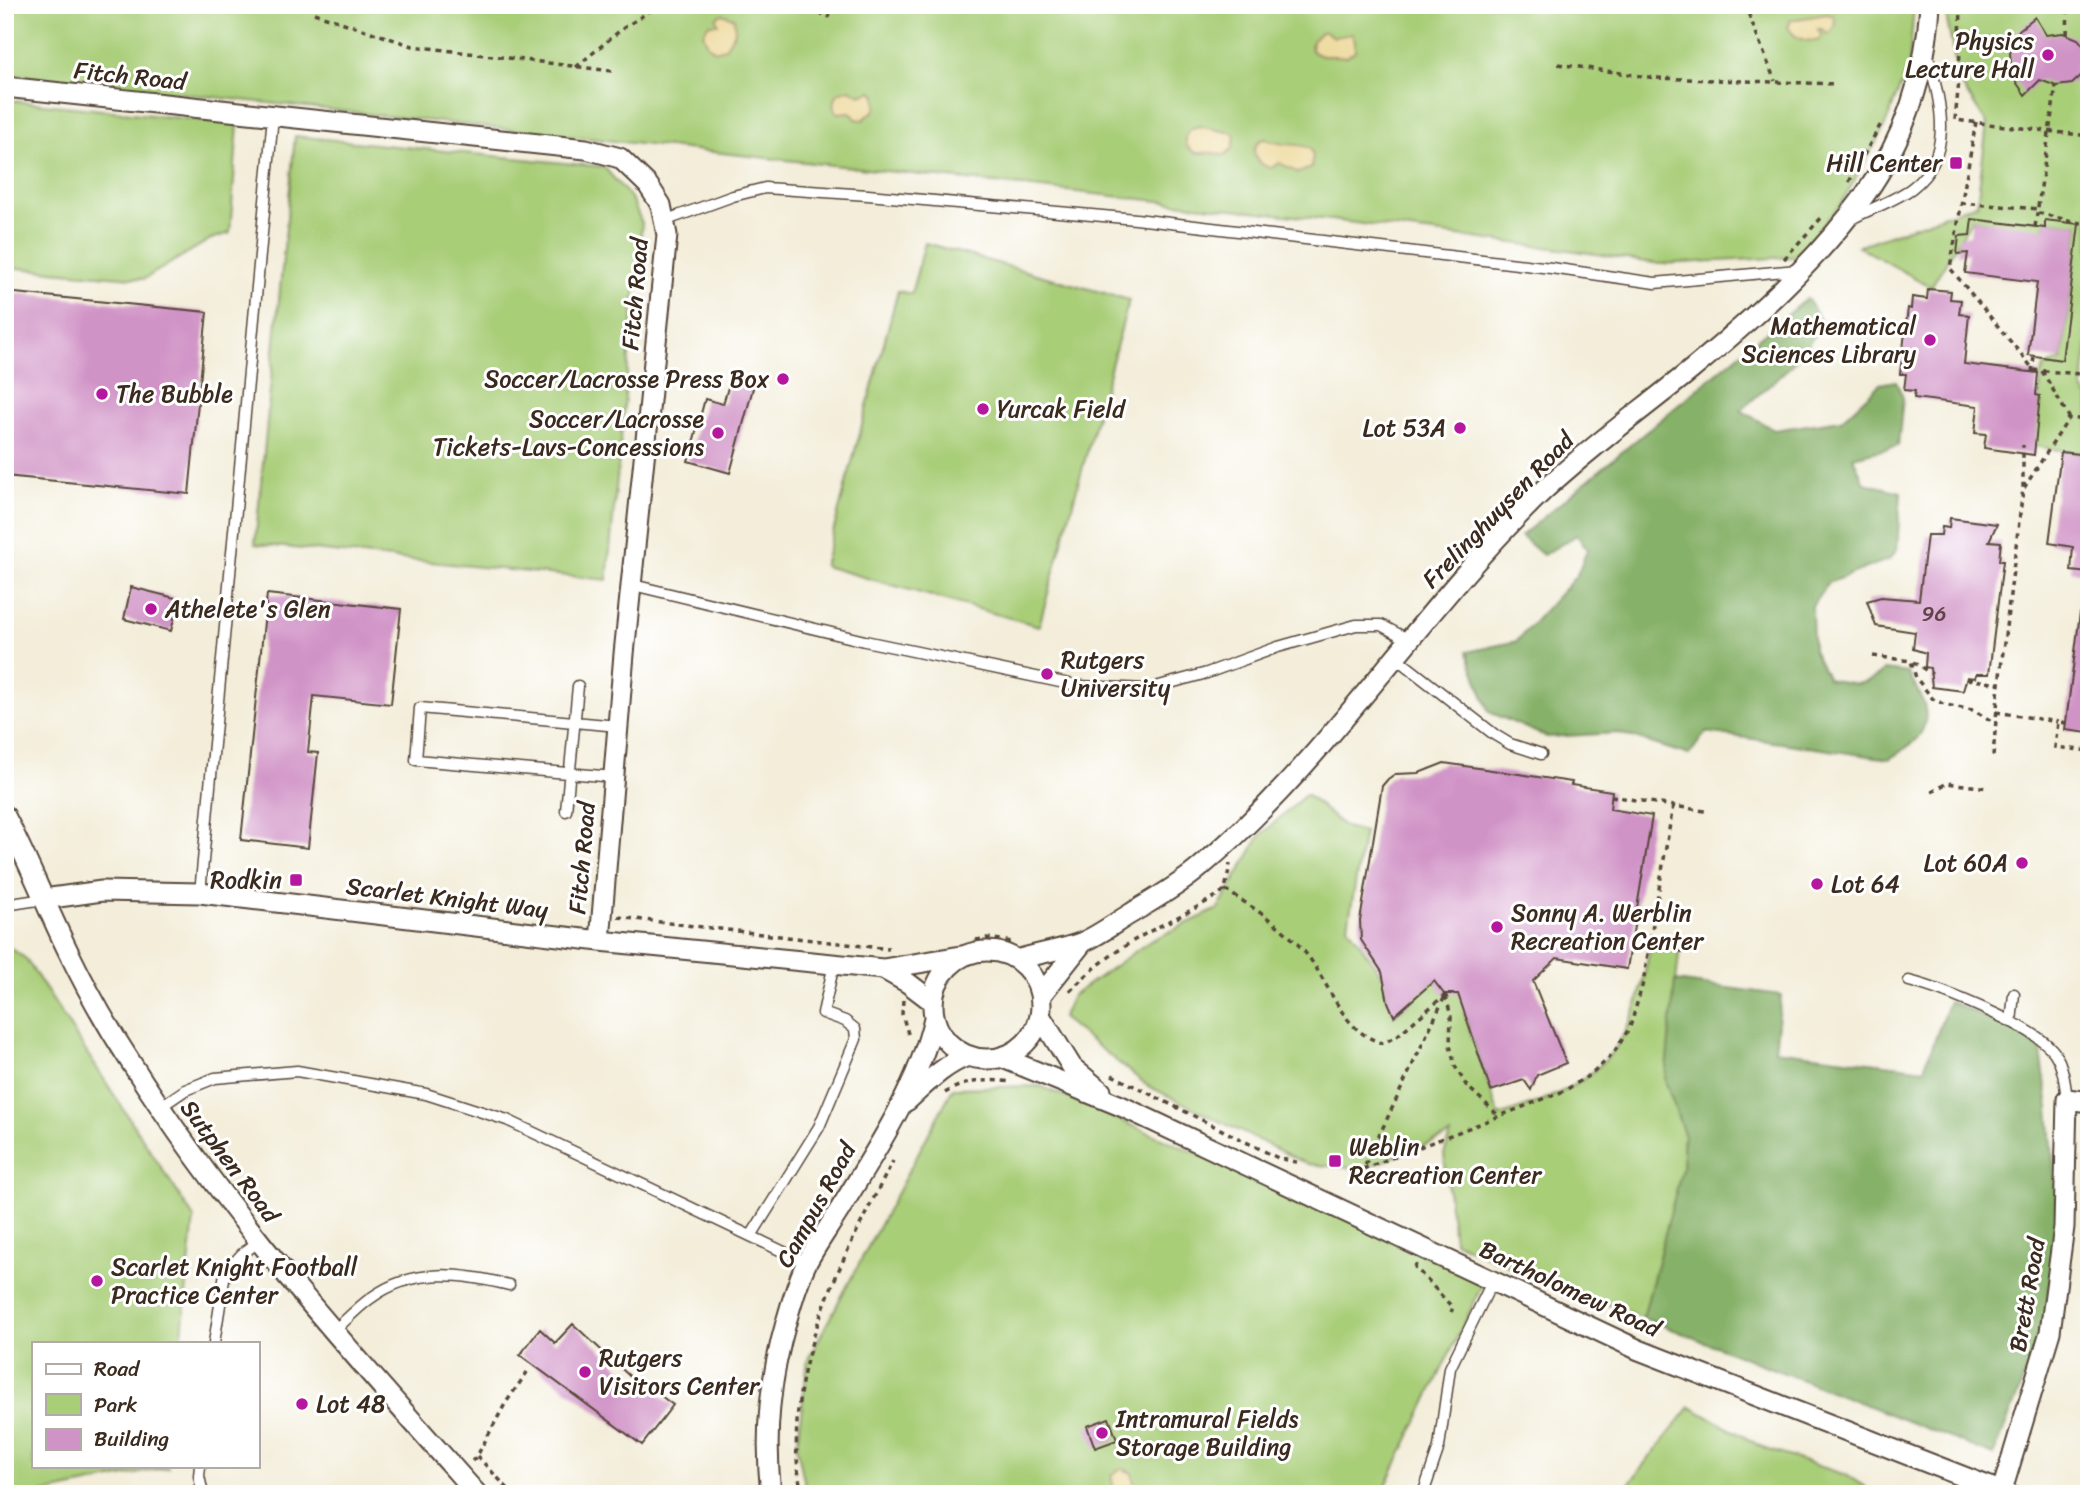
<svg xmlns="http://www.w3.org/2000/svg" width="2094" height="1499" viewBox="0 0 2094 1499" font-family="Sriracha,sans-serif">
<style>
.green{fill:#a9ce78;stroke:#727c4b;stroke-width:2}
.forest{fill:#86b168;stroke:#606e43;stroke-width:2}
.sand{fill:#eeda9e;stroke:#94825e;stroke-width:2}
.building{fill:#d093c6}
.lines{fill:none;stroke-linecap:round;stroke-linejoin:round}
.service-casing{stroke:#57473a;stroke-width:13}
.minor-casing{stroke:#57473a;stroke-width:23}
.path{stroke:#57473a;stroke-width:3.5;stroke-dasharray:5 5;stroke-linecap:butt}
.service{stroke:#fff;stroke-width:10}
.minor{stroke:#fff;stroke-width:19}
.poi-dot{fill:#b5179e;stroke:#fff;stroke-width:2.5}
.labels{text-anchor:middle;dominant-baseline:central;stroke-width:6;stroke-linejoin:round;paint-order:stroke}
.number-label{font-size:21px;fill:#604448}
.poi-label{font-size:24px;fill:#3b2a1e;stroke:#fff;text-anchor:start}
.street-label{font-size:24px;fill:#3b2a1e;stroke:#fff}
</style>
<rect width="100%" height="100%" fill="#fff"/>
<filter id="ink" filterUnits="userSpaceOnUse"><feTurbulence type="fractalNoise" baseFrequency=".0143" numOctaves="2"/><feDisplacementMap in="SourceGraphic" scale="14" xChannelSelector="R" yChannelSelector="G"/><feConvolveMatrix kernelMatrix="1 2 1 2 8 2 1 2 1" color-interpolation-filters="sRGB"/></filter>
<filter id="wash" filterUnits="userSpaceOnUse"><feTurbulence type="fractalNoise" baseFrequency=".00686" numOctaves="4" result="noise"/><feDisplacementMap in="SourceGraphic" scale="28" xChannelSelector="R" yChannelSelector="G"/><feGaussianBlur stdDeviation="1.57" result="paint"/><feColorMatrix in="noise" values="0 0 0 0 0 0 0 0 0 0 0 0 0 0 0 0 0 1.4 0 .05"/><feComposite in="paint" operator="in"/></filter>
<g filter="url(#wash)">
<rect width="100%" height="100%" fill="#f3edd9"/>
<path class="green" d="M5,5H1914L1909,65L1883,130L1841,204L1794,257L1660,264L1576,251L1331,220L5,74Z
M1944,5H2089V338L2082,388L2089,398L2087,454L2032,446L2040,396L2041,376L2044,367L2062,360L2079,224L2046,220L2044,232L1972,219L1931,287L1858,246L1977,204L1987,124L1959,81Z
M5,100L238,124L230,233L211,239L144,279L5,267Z
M295,136L604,167L631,198L642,223L607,580L255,544Z
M925,243L1129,300L1039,626L824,566L898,291L911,294Z
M1306,794L1345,827L1364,832L1348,926L1385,980L1387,998L1395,1015L1437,978L1473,993L1464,1013L1499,1116C1521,1108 1545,1101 1565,1090C1626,1058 1639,1010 1650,946H1680L1665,1080L1684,1134L1682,1169L1643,1318L1613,1306L1576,1297L1454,1241L1444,1154L1451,1135L1363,1169L1307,1164L1148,1086L1062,1018L1072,996L1150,941L1218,909L1260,836Z
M5,944L26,959L194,1218L181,1343H33V1466L169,1467L40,1494H5Z
M1040,1086L1486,1277L1382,1494H807L797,1447L808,1359L953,1088Z
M1690,1407L1766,1449L1846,1475L1876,1494H1621Z"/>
<path class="forest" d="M1807,298L1823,324L1792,365L1741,410L1774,430L1841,420L1880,384L1896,381L1903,398L1898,446L1853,457L1864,483L1901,492L1897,550L1890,559L1828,583L1812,606L1813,650L1828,679C1851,684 1866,689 1884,670L1908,673C1913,684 1923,697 1925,709C1930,735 1907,748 1889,759L1706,732L1689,755L1619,733L1547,737L1489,712L1467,652L1517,641L1577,575L1587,550L1577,535L1543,555L1521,536Z
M1675,981L1781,995L1775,1050L1924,1069L1949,1001L2008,1027L2040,1045L2049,1107L2058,1224L2044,1327L1994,1455L1643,1318L1682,1169L1684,1134L1665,1080Z"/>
<path class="sand" d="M722,14L734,18L735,32L725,48L715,51L708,45L703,33L709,24H718L716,18Z
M1827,14L1834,16L1835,25L1828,35L1822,29H1818L1822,37L1817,41C1804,41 1794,39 1788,27L1791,20Z
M1321,32H1325L1334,37L1352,34L1355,41V51L1346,57C1333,54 1320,60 1311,50L1312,41Z
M850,89L860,95L872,91L876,95V109L863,120L856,119L850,112L838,113C832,107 834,100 838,93Z
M1198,126L1233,133L1235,136L1233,148L1225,155C1220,155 1217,153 1213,153C1199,151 1198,158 1186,145V136L1190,129Z
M1266,139C1280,147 1295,142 1310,148L1313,155L1311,168L1298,173L1280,163L1269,168C1256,162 1248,152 1260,140Z
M1121,1468L1132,1473L1134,1483L1156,1494H1112L1114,1490L1111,1475Z"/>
<g id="blocks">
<path class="building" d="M2035,17L2046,35L2063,33L2078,39L2086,49L2088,61L2084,73L2072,84L2056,86L2040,80L2025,95L2012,76L2010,53L2019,30Z
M1972,219L2045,228V220L2079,224L2062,360L2028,355L2037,282L1965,273L1968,253L1957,254L1959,236L1970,235Z
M1928,289L1951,291L1950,299L1961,300L1959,314L1969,315L1964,364L2038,373L2036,395L2040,396L2034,455L1984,448L1986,434L1975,433L1978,406L1914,398L1915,391L1904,390L1906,374H1900L1908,308L1911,309L1912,297L1927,299Z
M5,292L207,312L189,494L5,476Z
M730,381L753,388L730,473L688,461L705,399L723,404Z
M2061,452L2089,455V573L2071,571L2073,547L2049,543Z
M1950,518L1997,524L1989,541L2001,542L1999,561H2003L1989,674H1976L1975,678L1967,677L1963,691L1932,687L1930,668L1925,667L1926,653L1913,649L1915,632L1876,626L1867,601L1881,597L1919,600L1927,535H1941L1942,527L1949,528Z
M131,587L179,599L171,631L124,619Z
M267,594L401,609L391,704L314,696L308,752L318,753L308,848L241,840Z
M2080,613H2089V733L2065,730Z
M1444,763L1572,782L1571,785L1612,791L1610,809L1652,816L1627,969L1557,958L1533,981L1566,1063L1537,1075L1531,1090L1524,1080L1491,1091L1458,994H1444L1434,981L1394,1016L1388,1002L1382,972L1361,940L1360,921L1382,786L1388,779L1395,774L1419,773Z
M573,1324L649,1394L653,1390L673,1405L642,1445L520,1355L540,1329L555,1343Z
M1109,1418L1117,1440L1095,1448L1087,1426Z"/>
</g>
</g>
<g filter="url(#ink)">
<use href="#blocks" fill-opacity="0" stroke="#57473a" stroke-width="2"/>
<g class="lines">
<g class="service-casing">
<path id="service" d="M1853,218C1872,208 1896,200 1912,188C1956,154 1940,101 1928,56
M664,221L733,196L765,188L868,195L1136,219L1551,268L1655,283L1797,270
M633,585L865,641L1079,686L1148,689L1207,673L1278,647L1356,625H1381L1409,640
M1395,657L1495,735L1510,744L1541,754
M614,777L416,760L420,708L618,726
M566,811L578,686
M200,893L273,116
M5,905L44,899
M1909,981C1941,989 2035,1026 2054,1052C2063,1065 2065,1083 2067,1099
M2011,1022L2014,994
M160,1107L185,1090L215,1078L297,1071L426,1094L507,1120L807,1263
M751,1236L819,1127L856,1039L855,1029L845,1021L823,1013L834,964
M334,1331C346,1320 358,1307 371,1298C413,1267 461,1273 509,1285
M214,1343L225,1273L241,1255L259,1241
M200,1466L199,1476L203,1494
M1423,1494L1439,1447L1450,1368L1493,1280"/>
</g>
<g class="minor-casing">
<path id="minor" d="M5,87L586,149L620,158L648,185L661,205L667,235L624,654L600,941
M5,816C28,860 46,906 68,951C86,988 107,1026 130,1061C229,1218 354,1356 477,1494
M44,899L102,891L200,893L600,941L883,969L967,955
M933 1005a54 54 0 1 1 108 0a54 54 0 1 1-108 0Z
M1017,960C1038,953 1063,950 1083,942C1099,935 1115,923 1130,914C1153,900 1178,886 1198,869C1330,759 1420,609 1543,491C1590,447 1642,410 1691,370C1754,318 1816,262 1864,196C1904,140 1926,74 1930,5
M883,969L908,983L933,1002
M1041,995L1083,942
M1041,1017L1072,1067L1101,1091
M1003,1058L1121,1106L1639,1350L2008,1494
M907,1101C926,1084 943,1065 968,1056
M771,1494C764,1433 770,1378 787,1319C792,1301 798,1281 806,1264C815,1247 827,1230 837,1214C875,1152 918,1088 934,1018
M2001,1494L2050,1332L2064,1227L2067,1099L2089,1102"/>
</g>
<path class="path" d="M749,5L813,11L830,17
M1745,5L1775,81
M1961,5L1959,81L1955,120L2089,136
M314,13L413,46L612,71
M2067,34L2068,5
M1558,64L1655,78L1836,84
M576,67L622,29L659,5
M1976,122L1950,268L2034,370L2080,374L2089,388
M1849,182L1882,122
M1961,203L2039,209
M2038,213L2089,225
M2035,227L2056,86
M1784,259L1823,216
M2042,371L2069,417
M2032,372L2034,356
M2086,381L2089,363
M2024,488L2069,418L2089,420
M1873,656L1911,661L1916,678L1933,699L1946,705L1973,710L1995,723
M1913,662L1932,674
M1967,679L1999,684
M1996,712L2058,722
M2066,723L2058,722L2055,747L2089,751
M1993,756L1999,684L2023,489V445
M1932,792L1947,783L1989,788
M1611,796L1705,811
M2088,805H2089
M1225,890C1254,908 1285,927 1307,955C1331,985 1342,1033 1383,1043L1397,1036L1446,994
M618,917L889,949
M976,940L987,938L1013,942
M1650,946L1687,952
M1070,991C1095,965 1125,944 1158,927C1181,915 1204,905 1225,890L1230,864
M1446,996L1451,1017L1450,1045L1455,1066L1466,1085L1499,1116
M903,1000L902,1014L909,1037
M1112,1075L1278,1158L1300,1163
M945,1093C965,1080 989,1079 1012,1082
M1363,1169L1564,1091L1593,1073L1613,1054L1630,1027L1643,983L1673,806
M1361,1174L1445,996
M1416,1264L1415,1267L1453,1308L1451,1312
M477,1456L513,1494
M472,1461L477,1456L505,1404L530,1368
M802,1494C777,1377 841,1261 893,1161"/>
<use href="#service" class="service"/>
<use href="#minor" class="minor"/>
</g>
</g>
<g class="poi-dot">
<circle cx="2048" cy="55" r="7"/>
<rect x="1949" y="156" width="14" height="14" rx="3.5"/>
<circle cx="1930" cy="340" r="7"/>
<circle cx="783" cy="379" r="7"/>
<circle cx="102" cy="394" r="7"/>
<circle cx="983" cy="409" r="7"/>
<circle cx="1460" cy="428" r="7"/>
<circle cx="718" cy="433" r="7"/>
<circle cx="151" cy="609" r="7"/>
<circle cx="1047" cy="674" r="7"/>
<circle cx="2022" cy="863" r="7"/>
<rect x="289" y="873" width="14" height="14" rx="3.5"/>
<circle cx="1817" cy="884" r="7"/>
<circle cx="1497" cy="927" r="7"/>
<rect x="1328" y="1154" width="14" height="14" rx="3.5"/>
<circle cx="97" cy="1281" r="7"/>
<circle cx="585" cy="1372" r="7"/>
<circle cx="302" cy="1404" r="7"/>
<circle cx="1102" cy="1433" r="7"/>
</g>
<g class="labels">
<g class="number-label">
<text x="1934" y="614">96</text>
</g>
<g class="poi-label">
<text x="2034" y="41" text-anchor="end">Physics<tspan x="2034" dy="28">Lecture Hall</tspan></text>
<text x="1942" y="163" text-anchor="end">Hill Center</text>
<text x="1916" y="326" text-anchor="end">Mathematical<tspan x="1916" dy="28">Sciences Library</tspan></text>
<text x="769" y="379" text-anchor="end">Soccer/Lacrosse Press Box</text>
<text x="116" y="394">The Bubble</text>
<text x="997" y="409">Yurcak Field</text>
<text x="704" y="419" text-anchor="end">Soccer/Lacrosse<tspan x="704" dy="28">Tickets-Lavs-Concessions</tspan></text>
<text x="1446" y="428" text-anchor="end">Lot 53A</text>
<text x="165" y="609">Athelete's Glen</text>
<text x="1061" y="660">Rutgers<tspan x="1061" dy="28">University</tspan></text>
<text x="2008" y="863" text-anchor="end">Lot 60A</text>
<text x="282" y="880" text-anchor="end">Rodkin</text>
<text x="1831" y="884">Lot 64</text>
<text x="1511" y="913">Sonny A. Werblin<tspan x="1511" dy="28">Recreation Center</tspan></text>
<text x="1349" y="1147">Weblin<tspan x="1349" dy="28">Recreation Center</tspan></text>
<text x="111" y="1267">Scarlet Knight Football<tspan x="111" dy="28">Practice Center</tspan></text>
<text x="599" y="1358">Rutgers<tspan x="599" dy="28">Visitors Center</tspan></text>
<text x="316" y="1404">Lot 48</text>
<text x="1116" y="1419">Intramural Fields<tspan x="1116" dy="28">Storage Building</tspan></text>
</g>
<g class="street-label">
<text transform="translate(130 76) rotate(6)">Fitch Road</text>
<text transform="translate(635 294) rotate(-85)">Fitch Road</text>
<text transform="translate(1498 510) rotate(-46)">Frelinghuysen Road</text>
<text transform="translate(582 858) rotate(-85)">Fitch Road</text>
<text transform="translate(447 898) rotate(7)">Scarlet Knight Way</text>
<text transform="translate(230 1161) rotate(53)">Sutphen Road</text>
<text transform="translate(816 1205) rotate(-61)">Campus Road</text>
<text transform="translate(1570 1289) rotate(25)">Bartholomew Road</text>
<text transform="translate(2027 1295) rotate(-80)">Brett Road</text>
</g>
</g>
<rect width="2094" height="1499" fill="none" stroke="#fff" stroke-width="28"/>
<rect x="32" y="1342" width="228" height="126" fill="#ffffff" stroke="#b1aaa5" stroke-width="2"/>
<rect x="46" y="1364" width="35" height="10" fill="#ffffff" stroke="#b1aaa5" stroke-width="2"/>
<text x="94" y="1376" font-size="21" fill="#3b2a1e">Road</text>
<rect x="46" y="1394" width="35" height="21" fill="#a9ce78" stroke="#b1aaa5" stroke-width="2"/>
<text x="94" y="1412" font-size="21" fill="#3b2a1e">Park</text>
<rect x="46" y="1429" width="35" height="21" fill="#d093c6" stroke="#b1aaa5" stroke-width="2"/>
<text x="94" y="1446" font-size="21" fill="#3b2a1e">Building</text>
</svg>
